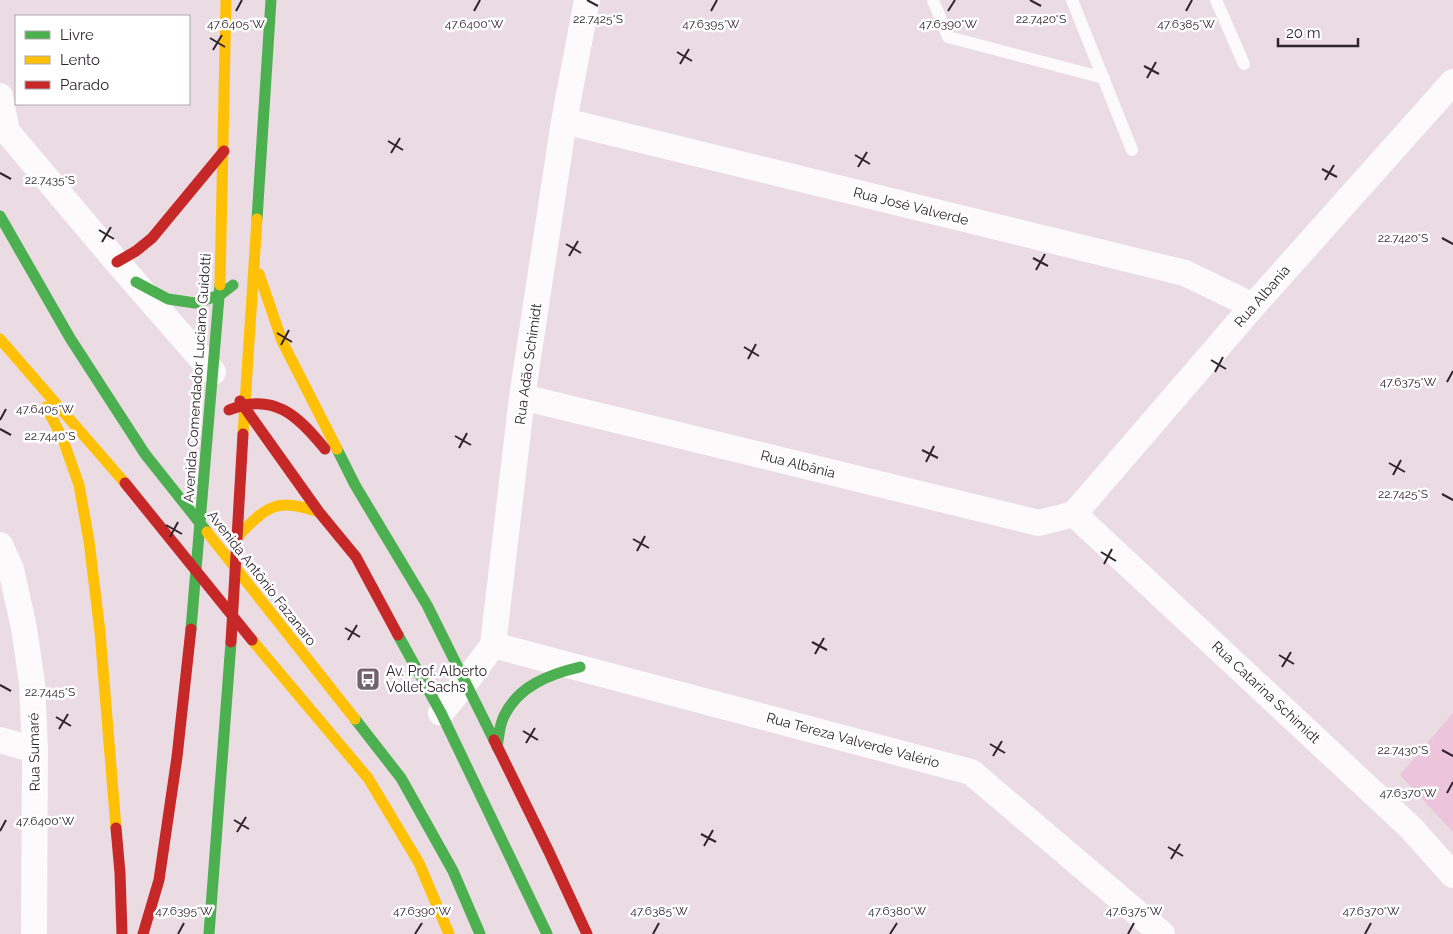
<svg xmlns="http://www.w3.org/2000/svg" width="1453" height="934" viewBox="0 0 1453 934" font-family="Raleway,sans-serif">
<style>
.green{fill:#ecc4db}
.lines{fill:none;stroke-linecap:round;stroke-linejoin:round}
.lane{stroke:#fcfafb;stroke-width:12}
.street{stroke:#fcfafb;stroke-width:26}
.fast{stroke:#4caf50;stroke-width:11}
.slow{stroke:#ffc107;stroke-width:11}
.jam{stroke:#c62828;stroke-width:11}
.ticks{fill:none;stroke:#2f252b;stroke-width:2}
.labels{text-anchor:middle;dominant-baseline:central;stroke-width:5;stroke-linejoin:round;paint-order:stroke}
.street-label{font-size:14px;fill:#2f252b;stroke:#fff}
.poi-label{font-size:14px;fill:#2f252b;stroke:#fff;text-anchor:start}
.ticks-label{font-size:12px;text-anchor:middle;fill:#2f252b;stroke:#fff;stroke-width:5;stroke-linejoin:round;paint-order:stroke}
</style>
<rect width="100%" height="100%" fill="#ebdbe3"/>
<path class="green" d="M1453,713V832L1400,775Z"/>
<g class="lines">
<path class="lane" d="M933,0L948,37L1104,78
M1072,0L1132,150
M1216,0L1244,64"/>
<path class="street" d="M0,96L7,132
M564,121L1185,273L1253,306
M0,123L117,262L213,372
M522,397L1039,523L1074,514
M1074,514L1253,306L1453,82
M1074,514L1411,828L1453,875
M0,545L11,569L24,628L32,683L35,750L34,934
M493,645L971,772L1162,934
M441,713L465,683L493,645L522,397L564,121L587,0
M0,740L35,750"/>
<path class="fast" d="M0,216L70,338L145,454L207,532
M257,219L271,0
M136,282L168,299L195,303L220,295L233,285
M337,449L355,485L427,605L494,740
M191,629L220,285
M398,635L441,713L547,934
M355,719L401,778L453,871L480,934
M497,747C499,737 499,726 504,716C518,686 550,674 580,667
M209,934L231,642"/>
<path class="slow" d="M259,274L282,341L337,449
M220,285L226,0
M0,339L125,483
M46,407L62,437L79,485L89,541L100,632L116,828
M243,434L257,219
M207,532L355,719
M238,536C268,505 276,498 319,512
M252,640L368,778L419,863L449,934"/>
<path class="jam" d="M117,262L136,251L152,238L224,151
M240,401L319,512L356,557L398,635
M229,410C274,391 299,417 325,449
M125,483L252,640
M231,642L243,434
M494,740L549,852L587,934
M116,828L120,873L122,934
M143,934L159,880L177,757L191,629"/>
</g>
<path class="ticks" d="M587,0L598,6M1030,0L1041,6M236,11L242,0M474,11L480,0M711,11L717,0M948,11L955,0M1186,11L1192,0M210,38L225,47M213,50L222,35M677,52L692,61M680,64L689,49M1144,66L1159,74M1147,78L1156,62M388,141L403,150M391,153L400,138M855,155L870,164M858,167L867,152M1322,169L1337,177M0,173L11,179M1325,180L1334,165M99,230L114,239M1442,238L1453,244M102,242L111,227M566,244L581,253M569,256L578,241M1033,258L1048,266M1036,270L1045,254M277,333L292,342M281,345L289,330M744,347L759,356M748,359L756,344M1211,360L1226,369M1215,372L1223,357M1447,382L1453,371M0,420L6,409M0,429L11,435M455,436L471,445M459,448L467,433M922,450L938,458M926,462L934,446M1389,463L1405,472M1393,475L1401,460M1442,494L1453,500M166,525L182,534M170,537L178,522M633,539L649,548M637,551L645,536M1101,552L1116,561M1104,564L1112,549M345,628L360,637M348,640L357,625M812,642L827,650M815,654L824,638M1279,655L1294,664M1282,667L1291,652M0,685L11,691M56,717L71,726M59,729L68,714M523,731L538,740M526,743L535,728M990,744L1005,753M1442,750L1453,756M993,756L1002,741M1447,793L1453,782M234,820L249,829M0,831L6,820M237,832L246,817M701,834L716,842M704,846L713,830M1168,847L1183,856M1171,859L1180,844M178,934L184,923M415,934L422,923M653,934L659,923M890,934L897,923M1128,934L1134,923M1365,934L1371,923"/>
<defs>
<g id="bus-square" transform="scale(1.25)"><rect x="-9" y="-9" width="18" height="18" rx="4" fill="#71656b" stroke="#fff"/><path d="M-5-6H5V4H4V6H2V4H-2V6H-4V4H-5ZM-3.5-4V0h7V-4ZM-3.5 1.2v1.5H-2V1.2ZM2 1.2v1.5H3.5V1.2Z" fill="#fff"/></g>
</defs>
<g fill-rule="evenodd">
<use href="#bus-square" x="368" y="679"/>
</g>
<g class="labels">
<g class="street-label">
<text transform="translate(911 206) rotate(14)">Rua José Valverde</text>
<text transform="translate(1262 296) rotate(-49)">Rua Albania</text>
<text transform="translate(528 364) rotate(-82)">Rua Adão Schimidt</text>
<text transform="translate(197 378) rotate(-86)">Avenida Comendador Luciano Guidotti</text>
<text transform="translate(798 464) rotate(14)">Rua Albânia</text>
<text transform="translate(262 578) rotate(52)">Avenida Antônio Fazanaro</text>
<text transform="translate(1266 692) rotate(43)">Rua Catarina Schimidt</text>
<text transform="translate(853 740) rotate(15)">Rua Tereza Valverde Valério</text>
<text transform="translate(34 752) rotate(-91)">Rua Sumaré</text>
</g>
<g class="poi-label">
<text x="386" y="671">Av. Prof. Alberto<tspan x="386" dy="16">Vollet Sachs</tspan></text>
</g>
</g>
<g class="ticks-label">
<text x="598" y="23">22.7425°S</text>
<text x="1041" y="23">22.7420°S</text>
<text x="236" y="28">47.6405°W</text>
<text x="474" y="28">47.6400°W</text>
<text x="711" y="28">47.6395°W</text>
<text x="948" y="28">47.6390°W</text>
<text x="1186" y="28">47.6385°W</text>
<text x="50" y="184">22.7435°S</text>
<text x="1403" y="242">22.7420°S</text>
<text x="1408" y="386">47.6375°W</text>
<text x="45" y="413">47.6405°W</text>
<text x="50" y="440">22.7440°S</text>
<text x="1403" y="498">22.7425°S</text>
<text x="50" y="696">22.7445°S</text>
<text x="1403" y="754">22.7430°S</text>
<text x="1408" y="797">47.6370°W</text>
<text x="45" y="825">47.6400°W</text>
<text x="184" y="915">47.6395°W</text>
<text x="422" y="915">47.6390°W</text>
<text x="659" y="915">47.6385°W</text>
<text x="897" y="915">47.6380°W</text>
<text x="1134" y="915">47.6375°W</text>
<text x="1371" y="915">47.6370°W</text>
</g>
<rect x="15" y="15" width="175" height="90" fill="#ffffff" stroke="#aca8aa"/>
<rect x="25" y="31" width="25" height="8" fill="#4caf50" stroke="#aca8aa"/>
<text x="60" y="40" font-size="15" fill="#2f252b">Livre</text>
<rect x="25" y="56" width="25" height="8" fill="#ffc107" stroke="#aca8aa"/>
<text x="60" y="65" font-size="15" fill="#2f252b">Lento</text>
<rect x="25" y="81" width="25" height="8" fill="#c62828" stroke="#aca8aa"/>
<text x="60" y="90" font-size="15" fill="#2f252b">Parado</text>
<path d="M1278 38v8h80v-8" fill="none" stroke="#2f252b" stroke-width="2.5"/>
<text x="1286" y="38" font-size="15" fill="#2f252b" stroke="#ffffff" stroke-width="4" paint-order="stroke">20 m</text>
</svg>
